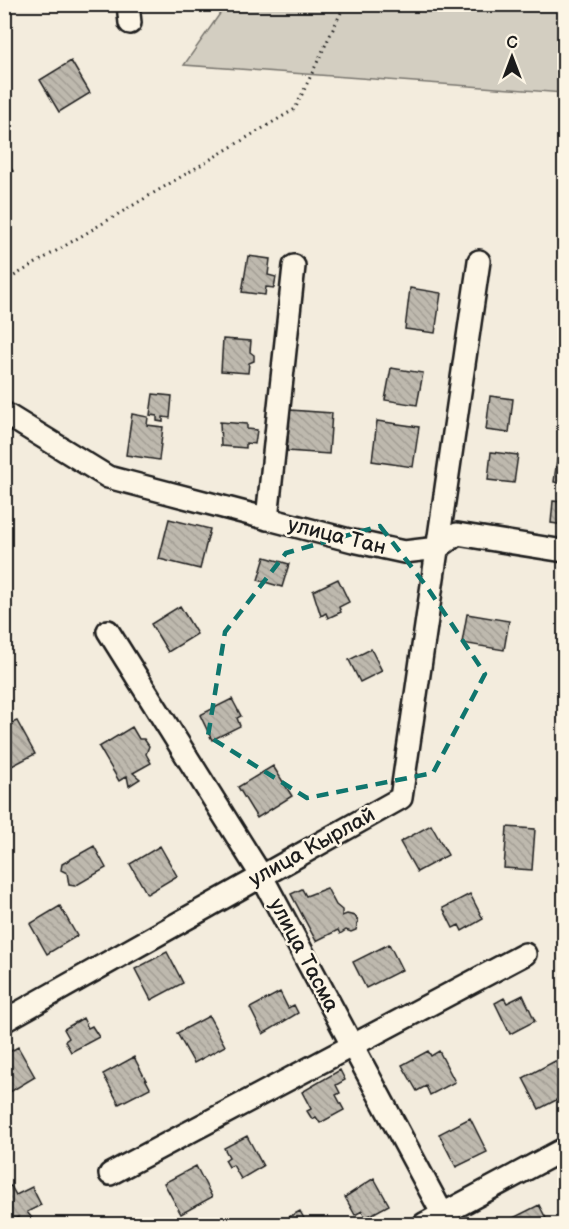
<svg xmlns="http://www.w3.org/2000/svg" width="569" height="1229" viewBox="0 0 569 1229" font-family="'Balsamiq Sans',sans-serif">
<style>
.grass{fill:#d3cec1;stroke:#78756e;stroke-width:1.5}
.building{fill:url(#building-back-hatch);stroke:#1c1c1c;stroke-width:1.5}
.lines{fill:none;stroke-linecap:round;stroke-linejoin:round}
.minor-casing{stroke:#1c1c1c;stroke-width:26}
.path{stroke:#1c1c1c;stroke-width:3;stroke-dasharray:1.5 4.5;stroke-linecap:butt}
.minor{stroke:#fcf5e5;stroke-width:21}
.marked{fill:none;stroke:#0f766e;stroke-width:4.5;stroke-dasharray:12 8;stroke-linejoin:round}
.labels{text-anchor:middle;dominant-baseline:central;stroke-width:5;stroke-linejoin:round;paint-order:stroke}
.street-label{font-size:21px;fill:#1c1c1c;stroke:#fcf5e5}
</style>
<defs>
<pattern id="building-back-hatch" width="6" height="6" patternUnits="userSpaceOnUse" patternTransform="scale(1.5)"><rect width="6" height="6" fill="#beb9ae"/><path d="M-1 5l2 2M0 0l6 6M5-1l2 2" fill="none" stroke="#a39e95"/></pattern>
</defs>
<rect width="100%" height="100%" fill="#f3ecdd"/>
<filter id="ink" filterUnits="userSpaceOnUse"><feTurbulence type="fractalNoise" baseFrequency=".0167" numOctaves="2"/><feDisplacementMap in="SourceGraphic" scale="12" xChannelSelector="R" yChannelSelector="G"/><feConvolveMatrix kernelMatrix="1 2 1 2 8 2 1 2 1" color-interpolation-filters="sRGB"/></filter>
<g filter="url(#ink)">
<path class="grass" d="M226,5H564V93L184,65Z"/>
<path class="building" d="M71,61L90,93L59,112L40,80Z
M4,159L13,171L5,177L8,181L4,184Z
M248,256L270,259L268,275L276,277L274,288L266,287L265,295L242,292Z
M410,288L441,293L435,333L405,329Z
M223,339L251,341L250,352L254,355V361L249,363L248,373L221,371Z
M391,368L423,373L417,405L385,400Z
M153,394L172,396L170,418L163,417V422L157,421V416L150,415Z
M490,396L513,399L509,433L486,430Z
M290,410L332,413L329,454L287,451Z
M132,414L148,417L147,425L163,427L159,460L126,455Z
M377,421L419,427L413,467L372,461Z
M220,422L247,424V429L257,430L255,444L246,443V448L221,446Z
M491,452L518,455L514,483L488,480Z
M557,459L564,460V484L554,482Z
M553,501L564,502V525L551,523Z
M169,519L210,529L200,569L159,559Z
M265,557L289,564L282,587L258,580Z
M338,579L349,602L339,607L341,612L328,618L326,613L321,616L313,591Z
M180,606L197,634L168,652L151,624Z
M467,614L509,621L504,650L462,643Z
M371,649L382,671L360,682L349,660Z
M232,699L241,716L237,718L240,726L212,740L200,715Z
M17,721L35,754L4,770V726Z
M132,727L139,739H144L149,746L146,754L151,763L133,773L140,779L129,786L127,776L119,781L99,747Z
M273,766L292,796L257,818L238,787Z
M431,825L448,855L417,872L400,842Z
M507,827L535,829L532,870L504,868Z
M94,846L106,868L75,886L69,885L67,873L61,870L62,864Z
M160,846L177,876L147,894L130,864Z
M327,888L336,905L342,910V916L347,914L355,916L358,921L356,930L351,932L346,930L340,934L338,930L316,941L291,894L302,889L306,896Z
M470,894L483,919L462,931L459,925L453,928L443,908Z
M60,906L77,936L47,954L30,924Z
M389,944L402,970L366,988L353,962Z
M167,952L183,983L151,1000L135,969Z
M280,992L288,1008L294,1005L298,1013L263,1034L250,1008Z
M523,995L535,1021L510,1034L495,1003L504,998L507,1003Z
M209,1016L225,1046L194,1063L177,1033Z
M83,1018L88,1028L92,1026L99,1037L71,1052L65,1041L69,1038L64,1029Z
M18,1047L35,1077L5,1095L4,1055Z
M428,1051L431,1056L439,1051L455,1082L430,1095L426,1086L417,1091L402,1065Z
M134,1057L150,1088L119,1104L103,1074Z
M555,1061L564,1080V1096L539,1109L523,1078Z
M340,1070L345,1080L336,1085L340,1093L336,1095L344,1110L320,1123L316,1117L312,1119L307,1111L311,1109L302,1092Z
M470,1118L487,1152L456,1167L439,1134Z
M247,1136L263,1166L241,1179L233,1165L229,1167L225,1160L229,1157L224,1148Z
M196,1166L212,1197L181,1214L164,1183Z
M374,1178L389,1205L365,1218L362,1211L355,1215L345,1197Z
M11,1186L16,1195L32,1187L41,1205L27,1212L36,1223L21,1224L18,1217L8,1222L4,1215V1189Z
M539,1205L549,1224H501Z
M300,1211L307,1224H276Z"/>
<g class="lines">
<g class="minor-casing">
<path id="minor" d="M128,4L130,23
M4,413L108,477L353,541L404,552L438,548L457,534L564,551
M267,519L294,266
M108,631L261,875L448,1224
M4,1021L401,798L479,261
M110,1174L525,954
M424,1224L564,1149"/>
</g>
<path class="path" d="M4,282L295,109L345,4"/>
<use href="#minor" class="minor"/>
</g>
</g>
<path class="marked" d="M380,526L427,587L485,674L433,773L307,798L208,736L225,632L286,553Z"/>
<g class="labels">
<g class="street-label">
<text transform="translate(337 536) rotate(14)">улица Тан</text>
<text transform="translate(312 847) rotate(-29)">улица Кырлай</text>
<text transform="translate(304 955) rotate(62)">улица Тасма</text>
</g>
</g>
<rect width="569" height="1229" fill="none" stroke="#fcf5e5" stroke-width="24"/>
<rect x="12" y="12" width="545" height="1205" fill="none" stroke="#1c1c1c" stroke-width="2" filter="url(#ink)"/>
<g transform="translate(512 57)" stroke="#fcf5e5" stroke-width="4.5" paint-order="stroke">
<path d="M0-4.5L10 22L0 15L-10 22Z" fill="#1c1c1c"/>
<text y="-9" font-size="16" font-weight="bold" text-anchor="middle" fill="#1c1c1c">С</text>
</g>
</svg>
